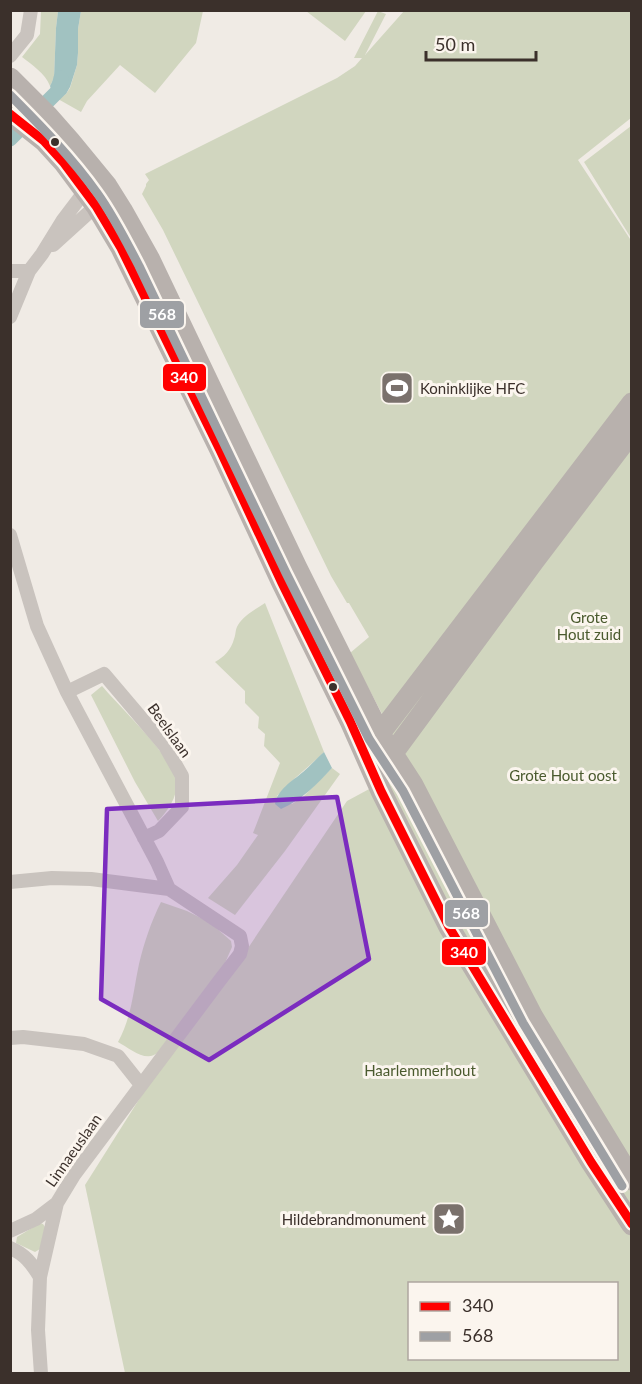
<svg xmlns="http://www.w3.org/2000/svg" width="642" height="1384" viewBox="0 0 642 1384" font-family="Lato,sans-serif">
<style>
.green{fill:#d1d6bf;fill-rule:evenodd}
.water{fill:#a1c2c1}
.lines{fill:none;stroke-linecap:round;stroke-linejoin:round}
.canal{stroke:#a1c2c1;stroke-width:15}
.street{stroke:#c9c3be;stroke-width:14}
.primary{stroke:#b8b1ad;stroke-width:21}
.bus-1-casing{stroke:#fbf5ee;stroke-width:14}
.bus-2-casing{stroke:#fbf5ee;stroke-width:14}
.bus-1{stroke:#f00;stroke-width:9}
.bus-2{stroke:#9ea0a4;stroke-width:9}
.marked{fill:#7b2cbf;fill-opacity:0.2;stroke:#7b2cbf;stroke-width:4.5;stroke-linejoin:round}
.bus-dot{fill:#3b302b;stroke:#fbf5ee;stroke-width:2}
.labels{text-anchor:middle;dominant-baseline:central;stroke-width:6;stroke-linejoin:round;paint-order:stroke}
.poi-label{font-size:15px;fill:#3b302b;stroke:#fbf5ee;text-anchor:start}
.park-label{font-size:15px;fill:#4a5a2e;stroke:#fbf5ee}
.street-label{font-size:15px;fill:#3b302b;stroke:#fbf5ee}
.line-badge{stroke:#fbf5ee;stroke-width:2}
.badge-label{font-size:16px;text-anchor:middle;font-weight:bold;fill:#fff}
</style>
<rect width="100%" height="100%" fill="#f0ebe5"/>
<path class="green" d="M41,11H58L56,28L54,78L50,86C45,73 32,65 22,57L40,34Z
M81,11H203L196,43L155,93L120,65L87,101L81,112L58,99L66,94L70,88L77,65L78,53V29Z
M306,11H366L345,41Z
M378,11L386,14L365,55L404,11H631V118L578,160L632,242L631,1373H125L85,1185L145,1090L213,1000L347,801L410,767L350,653L369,637L349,603H347L331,576L163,230L142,194L146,186V184L149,180L145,174L337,78L355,66L362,58H354ZM410,1284H616V1358H410Z
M631,126V238L584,162Z
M265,603L324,752C309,767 291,780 277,796L292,804L304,796L332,768L340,774L285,851L235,915L208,898L237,865L258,835L253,833L280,763L264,746L265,734L258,728L259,717L245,703V691L215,662C224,657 231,650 234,639C236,634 235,630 238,625C244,615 256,609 265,603Z
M102,686C118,705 174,759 177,780C178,796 168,811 158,821L135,782L91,695Z
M161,902L187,911L201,918L213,925L231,941L232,947L225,963L158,1052C147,1064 129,1048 118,1042C132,1016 133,992 139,964C144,943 151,922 161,902Z
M40,1223L43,1224L45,1227L40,1249L35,1252L16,1243L17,1237Z"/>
<path class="water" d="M58,11H81L78,29V53L77,65L70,87L66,94L58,99L51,89L50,86L54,78L56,28Z
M324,752L332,768C317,784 302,800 281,809L275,804C278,789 291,782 303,772C310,766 317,758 324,752Z"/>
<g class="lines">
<path class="canal" d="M10,139L58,91L61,78"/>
<path class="street" d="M10,56L27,35L31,10
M53,245L96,206L99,200
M10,271H29
M10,317L29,271L42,254L63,220L85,191L92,190
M10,535L37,626L67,692L157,862L169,889
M67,692L104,674L165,746L182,776V807L159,831L144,838
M10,882L52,878L91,879L169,889L240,936L242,946L240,954L220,980L74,1175L57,1203L40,1277L38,1330L41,1374
M10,1038L23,1037L84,1044L118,1056L141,1085
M10,1231L36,1219L57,1203
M10,1248C25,1254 32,1264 40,1277"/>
<path class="primary" d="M10,78L48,116L70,141L107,186L122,210L150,260L297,568L380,734L413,785L533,1017L632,1180
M10,114L44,141L64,163L96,206L121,248L220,450L282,583L350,721L381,791L449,927L591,1162L632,1225
M372,744L632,403
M381,754L393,753L534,561L632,432"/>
<g class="bus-1-casing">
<path id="bus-1" d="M10,114L44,141L64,163L96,206L121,248L220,450L282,583L350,721L381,791L449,927L591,1162L632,1224"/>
</g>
<g class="bus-2-casing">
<path id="bus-2" d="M10,95C41,126 72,158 97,193C113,215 126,241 139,266L286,573L369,739L403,791L523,1023L622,1186"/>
</g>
<use href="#bus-1" class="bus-1"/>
<use href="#bus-2" class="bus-2"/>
</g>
<path class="marked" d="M337,797L369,959L209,1060L101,999L107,809Z"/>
<defs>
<g id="stadium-square" transform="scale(1.725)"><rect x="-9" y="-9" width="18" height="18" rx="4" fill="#7a716c" stroke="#fbf5ee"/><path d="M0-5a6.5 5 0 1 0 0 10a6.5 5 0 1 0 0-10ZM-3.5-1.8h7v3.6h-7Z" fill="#fff"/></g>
<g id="sight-square" transform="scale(1.725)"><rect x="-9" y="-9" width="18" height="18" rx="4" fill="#7a716c" stroke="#fbf5ee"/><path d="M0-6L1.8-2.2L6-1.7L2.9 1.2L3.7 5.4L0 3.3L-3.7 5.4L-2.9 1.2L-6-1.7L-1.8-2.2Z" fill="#fff"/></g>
</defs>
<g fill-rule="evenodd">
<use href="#stadium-square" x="397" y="388"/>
<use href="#sight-square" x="449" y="1219"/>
</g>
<g class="bus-dot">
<circle cx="55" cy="142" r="5"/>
<circle cx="333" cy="687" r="5"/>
</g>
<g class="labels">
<g class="poi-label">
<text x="420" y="388">Koninklijke HFC</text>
<text x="426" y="1219" text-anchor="end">Hildebrandmonument</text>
</g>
<g class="park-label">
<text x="589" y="617">Grote<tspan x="589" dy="17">Hout zuid</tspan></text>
<text x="563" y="775">Grote Hout oost</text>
<text x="420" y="1070">Haarlemmerhout</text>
</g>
<g class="street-label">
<text transform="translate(170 730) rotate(54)">Beelslaan</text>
<text transform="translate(73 1150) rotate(-55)">Linnaeuslaan</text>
</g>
</g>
<g class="line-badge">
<rect x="139" y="300" width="46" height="29" rx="6" fill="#9ea0a4"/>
<rect x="162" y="363" width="45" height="29" rx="6" fill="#f00"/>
<rect x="444" y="899" width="45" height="29" rx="6" fill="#9ea0a4"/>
<rect x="441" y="938" width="46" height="28" rx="6" fill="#f00"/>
</g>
<g class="badge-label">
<text x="162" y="320">568</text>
<text x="184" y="383">340</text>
<text x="466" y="919">568</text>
<text x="464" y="958">340</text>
</g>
<rect width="642" height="1384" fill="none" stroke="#3b302b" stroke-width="24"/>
<rect x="408" y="1282" width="210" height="78" fill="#fbf5ee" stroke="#aea6a0" stroke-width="1.5"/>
<rect x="420" y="1302" width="30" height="9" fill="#ff0000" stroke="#aea6a0" stroke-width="1.5"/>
<text x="462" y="1312" font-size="18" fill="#3b302b">340</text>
<rect x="420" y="1332" width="30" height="9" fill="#9ea0a4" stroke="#aea6a0" stroke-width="1.5"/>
<text x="462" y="1342" font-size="18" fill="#3b302b">568</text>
<path d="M426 51v9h110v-9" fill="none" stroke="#3b302b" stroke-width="3"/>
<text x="435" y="51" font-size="18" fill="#3b302b" stroke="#fbf5ee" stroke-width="4.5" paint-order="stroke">50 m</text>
</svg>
